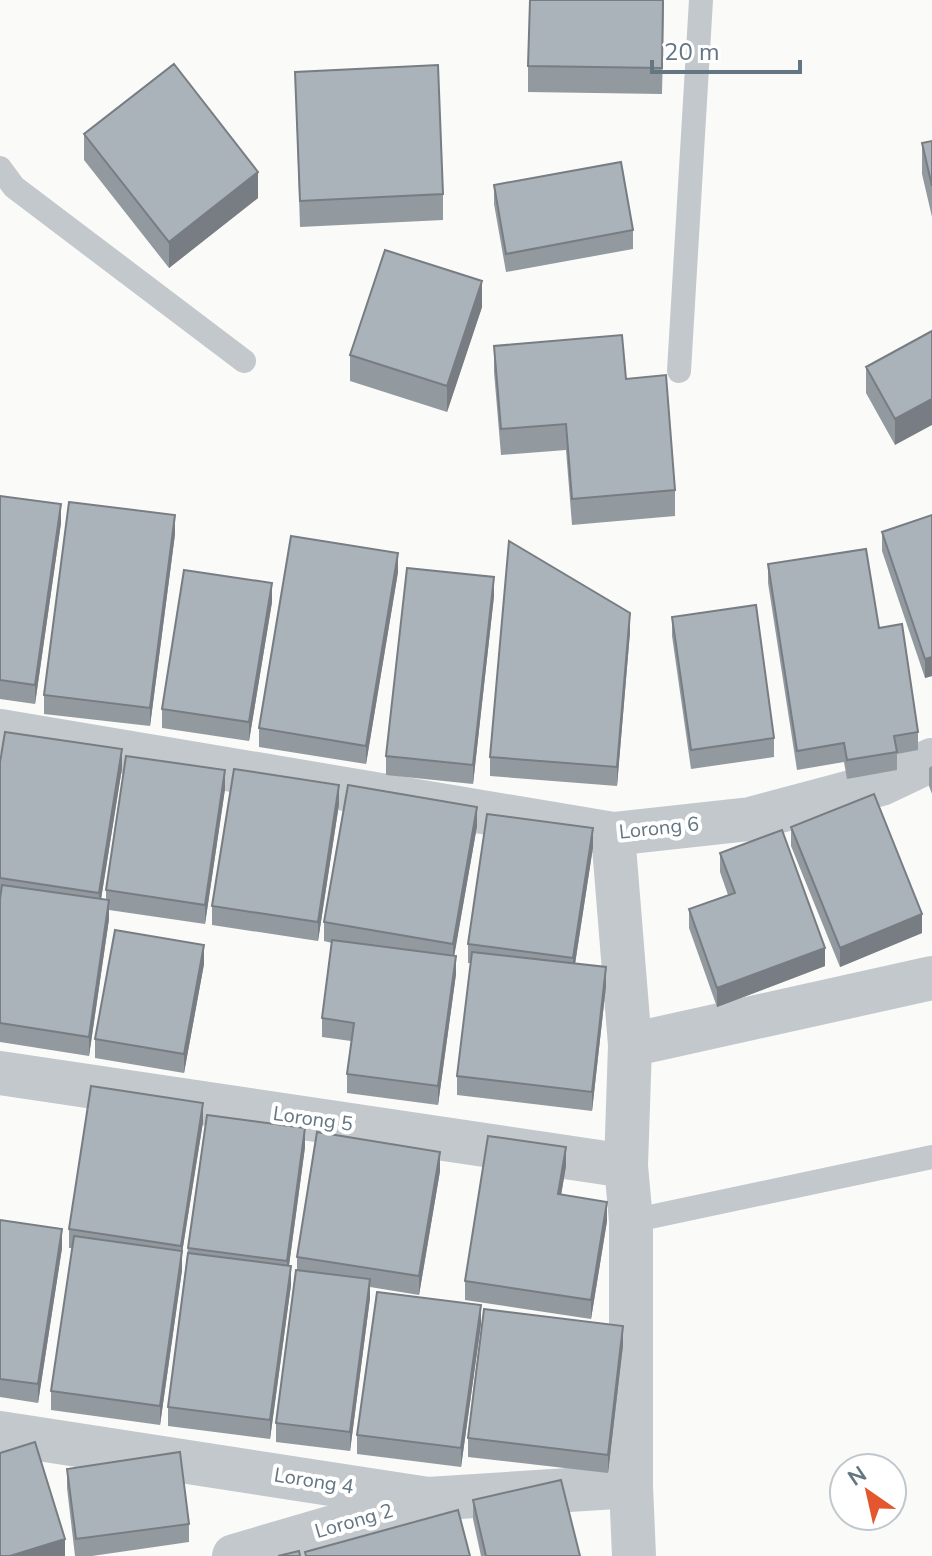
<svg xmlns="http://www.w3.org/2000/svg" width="932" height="1556" viewBox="0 0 932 1556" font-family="'Nunito Sans',sans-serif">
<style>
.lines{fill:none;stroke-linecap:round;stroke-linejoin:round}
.lane{stroke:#c3c8cc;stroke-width:24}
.street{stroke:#c3c8cc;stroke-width:44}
.wall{fill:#929a9f}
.shaded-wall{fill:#777d82}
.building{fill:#aab3b9;stroke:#777d82;stroke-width:2}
.labels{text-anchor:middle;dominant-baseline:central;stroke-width:8;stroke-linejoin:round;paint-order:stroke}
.street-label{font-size:20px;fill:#657683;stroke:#fff}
</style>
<rect width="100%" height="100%" fill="#fafaf8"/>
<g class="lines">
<path class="lane" d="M0,168L14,187L244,361
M679,371L701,0
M631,1221L932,1157"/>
<path class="street" d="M0,731L613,834L750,819L881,784L932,760
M613,834L630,1045L626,1166L631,1221V1486L634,1556
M630,1045L932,978
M0,1073L626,1166
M0,1433L428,1499L631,1486
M234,1556L415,1503"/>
</g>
<path class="wall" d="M664,0L662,94L528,92V66Z
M295,72L443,194V220L300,227Z
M84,134L258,198L169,268L84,160Z
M932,141V217L922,174V143Z
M494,185L633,230V249L506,272L494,204Z
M482,307L447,412L350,381V355Z
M932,331L895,445L866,393V367Z
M494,346L626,379L675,490V516L572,525L566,450L501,455L494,372Z
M0,496L61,523L35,704L0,699Z
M932,515V676L925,678L882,551V532Z
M175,534L150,726L44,714V695Z
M768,564L879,628L918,732V750L897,754V770L847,779L844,762L797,770L768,583Z
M398,572L366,764L259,747V728Z
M494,596L473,784L386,775V756Z
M272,602L249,741L162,728V709Z
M672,617L774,738V757L691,769L672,636Z
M630,632L617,786L490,776V757Z
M0,762L122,768L101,899L106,900V890L225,789L205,924L109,910V919L89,1056L0,1042Z
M932,766V794L929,786V768Z
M339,804L318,941L212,925V906Z
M477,826L454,955L456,974L438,1105L347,1093V1074L351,1041L322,1037V1018L332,943L324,941V922Z
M791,827L922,933L840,967L791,846Z
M593,847L575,964L606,986L592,1111L457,1095V1076L471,963H468V944Z
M720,853L825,966L717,1007L689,928V909L728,895L720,872Z
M204,964L184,1073L95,1058V1039Z
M203,1122L182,1253V1270L160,1425L51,1410V1391L72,1248H69V1229Z
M305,1147L289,1266L291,1285L270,1439L168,1426V1407L188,1248Z
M566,1166L561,1195L607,1221L591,1319L465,1300V1281Z
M440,1171L419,1295L370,1287V1298L350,1451L276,1442V1423L297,1270V1257Z
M0,1220L62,1248L38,1403L0,1397Z
M481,1324L461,1467L357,1454V1435Z
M623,1345L608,1473L468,1457V1438Z
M67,1469L189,1524V1542L92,1556H75L67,1488Z
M473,1500L580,1556H481L473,1519Z"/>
<path class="shaded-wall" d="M258,172V198L169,268V242Z
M482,281V307L447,412V386Z
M932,399V425L895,445V419Z
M61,504V523L35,704V685Z
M175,515V534L150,726V708Z
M398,553V572L366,764V746Z
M494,577V596L473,784V765Z
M272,583V602L249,741V722Z
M630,613V632L617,786V767Z
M932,657V676L925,678V659Z
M122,749V768L99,912V893Z
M225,770V789L205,924V905Z
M339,785V804L318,941V922Z
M477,807V826L453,963V944Z
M593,828V847L573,977V958Z
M109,900V919L89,1056V1037Z
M922,914V933L840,967V948Z
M204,945V964L184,1073V1054Z
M825,948V966L717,1007V988Z
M456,956V974L438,1105V1086Z
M606,967V986L592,1111V1092Z
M203,1103V1122L182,1253V1270L160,1425V1406L181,1264V1246Z
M305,1128V1147L287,1280V1261Z
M566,1147V1166L558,1213V1194Z
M440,1152V1171L419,1295V1276Z
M607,1202V1221L591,1319V1300Z
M62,1229V1248L38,1403V1384Z
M291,1266V1285L270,1439V1420Z
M370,1279V1298L350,1451V1432Z
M481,1305V1324L461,1467V1448Z
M623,1326V1345L608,1473V1455Z
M65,1539V1556H10Z"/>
<path class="building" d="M530,0H663L662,68L528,66Z
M174,64L258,172L169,242L84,134Z
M438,65L443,194L300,201L295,72Z
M932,141V186L922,143Z
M621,162L633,230L506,254L494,185Z
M385,250L482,281L447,386L350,355Z
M932,331V399L895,419L866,367Z
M622,335L626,379L666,375L675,490L572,499L566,424L501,429L494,346Z
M0,496L61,504L35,685L0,680Z
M69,502L175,515L150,708L44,695Z
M932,515V657L925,659L882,532Z
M291,536L398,553L366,746L259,728Z
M509,541L630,613L617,767L490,757Z
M866,549L879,628L902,624L918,732L894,736L897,752L847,760L844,743L797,751L768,564Z
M407,568L494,577L473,765L386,756Z
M184,570L272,583L249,722L162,709Z
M756,605L774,738L691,750L672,617Z
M5,732L122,749L99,893L0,878V762Z
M126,756L225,770L205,905L106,890Z
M234,769L339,785L318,922L212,906Z
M348,785L477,807L453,944L324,922Z
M874,794L922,914L840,948L791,827Z
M487,814L593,828L573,958L468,944Z
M782,830L825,948L717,988L689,909L735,893L720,853Z
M2,885L109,900L89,1037L0,1023V899Z
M115,930L204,945L184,1054L95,1039Z
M332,940L456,956L438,1086L347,1074L354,1023L322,1018Z
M472,952L606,967L592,1092L457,1076Z
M91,1086L203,1103L181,1246L69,1229Z
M207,1115L305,1128L287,1261L188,1248Z
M317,1132L440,1152L419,1276L297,1257Z
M488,1136L566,1147L558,1194L607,1202L591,1300L465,1281Z
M0,1220L62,1229L38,1384L0,1379Z
M74,1236L182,1251L160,1406L51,1391Z
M188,1253L291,1266L270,1420L168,1407Z
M296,1270L370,1279L350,1432L276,1423Z
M377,1292L481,1305L461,1448L357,1435Z
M484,1309L623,1326L608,1455L468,1438Z
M35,1442L65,1539L10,1556H0V1453Z
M180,1452L189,1524L76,1539L67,1469Z
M561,1480L580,1556H486L473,1500Z
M458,1510L470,1556H306L305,1552Z
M299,1551L300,1556H278Z"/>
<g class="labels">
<g class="street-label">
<text transform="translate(659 828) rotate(-6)">Lorong 6</text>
<text transform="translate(313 1119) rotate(8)">Lorong 5</text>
<text transform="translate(314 1481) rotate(9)">Lorong 4</text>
<text transform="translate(354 1521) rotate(-16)">Lorong 2</text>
</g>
</g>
<g transform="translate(868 1492) rotate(326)"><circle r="38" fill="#ffffff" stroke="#c1c8cd" stroke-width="2"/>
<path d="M0-6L14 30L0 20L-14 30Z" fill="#e4572e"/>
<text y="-12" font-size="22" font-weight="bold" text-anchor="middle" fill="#657683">N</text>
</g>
<path d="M652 60v12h148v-12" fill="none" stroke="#657683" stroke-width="4"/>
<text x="664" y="60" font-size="24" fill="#657683" stroke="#ffffff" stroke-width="6" paint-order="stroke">20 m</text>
</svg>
